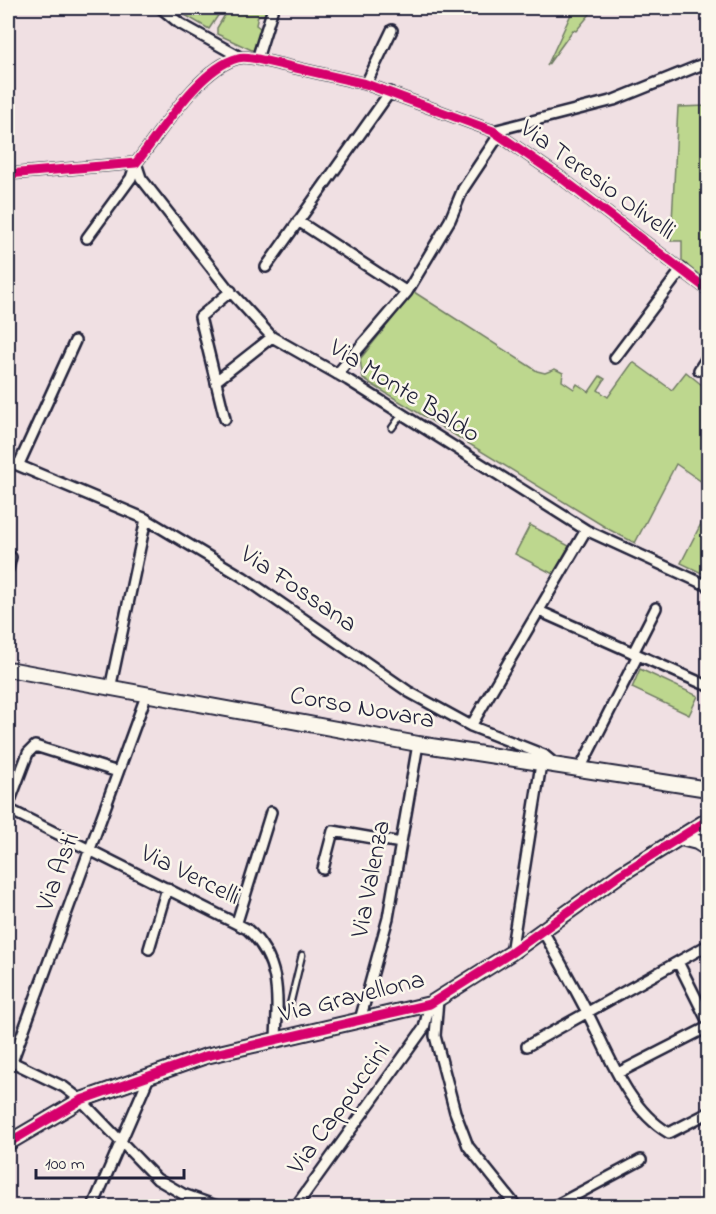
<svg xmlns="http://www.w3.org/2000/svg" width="716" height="1214" viewBox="0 0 716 1214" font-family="'Indie Flower',sans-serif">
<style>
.green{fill:#bdd78e;stroke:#707c64;stroke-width:1.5}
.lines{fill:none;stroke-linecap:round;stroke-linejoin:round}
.lane-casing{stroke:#22223b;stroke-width:9}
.street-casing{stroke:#22223b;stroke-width:14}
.secondary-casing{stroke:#22223b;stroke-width:18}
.lane{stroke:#fbf7ec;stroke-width:4.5}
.street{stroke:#fbf7ec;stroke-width:9}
.secondary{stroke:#fbf7ec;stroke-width:14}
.cycleway-casing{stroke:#fbf7ec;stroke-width:13}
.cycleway{stroke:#d6006c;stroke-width:9}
.labels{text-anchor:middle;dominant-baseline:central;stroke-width:5;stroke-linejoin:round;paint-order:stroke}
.street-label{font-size:26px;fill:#22223b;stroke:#fbf7ec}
</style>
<rect width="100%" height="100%" fill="#f0e0e3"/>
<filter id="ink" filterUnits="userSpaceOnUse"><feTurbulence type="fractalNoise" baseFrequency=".0167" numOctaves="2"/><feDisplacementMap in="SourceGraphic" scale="12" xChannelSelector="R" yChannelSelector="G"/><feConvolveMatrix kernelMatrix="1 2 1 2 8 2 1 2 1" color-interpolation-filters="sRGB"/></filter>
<g filter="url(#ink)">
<path class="green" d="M173,8H223L209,29Z
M229,8H270L268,15H258L256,25L264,31L256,52L217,34V28Z
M566,8H595L576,31L573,30L547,66L572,12Z
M708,87V282L682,261V241H671L678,107L707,106Z
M414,292L537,371L545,373L555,369L563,373L562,381L574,389L577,384L589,392L600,376L605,379L598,390L608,397L633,362L672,390L686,372L708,390V411L703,423L708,431V486L676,464L635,543L610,530L363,379L360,359Z
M708,510V576L681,563Z
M530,525L569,546L553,574L515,554Z
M640,669L698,696L689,715L632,688Z"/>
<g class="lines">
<g class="lane-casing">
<path id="lane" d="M392,428L402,414
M277,1018L288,1013L302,955"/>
</g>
<g class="street-casing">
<path id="street" d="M161,8L179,23L240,57
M257,59L273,8
M366,84L392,30
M493,131L614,100L708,62
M136,163L141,178L228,289L272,337L348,380L586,530L708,586
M8,174L136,163C161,132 199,68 238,58C244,56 251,58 257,59L366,84L493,131L560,177L708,290
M298,221L407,292
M87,238L131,178L136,163
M266,267L390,92
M615,358L682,269
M699,370L708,356
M337,374L407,292L450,220L463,189L499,135
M216,381L272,337
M225,419L200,317L231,291
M8,461L146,519L243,577L409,692L471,726L544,755L556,765
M19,464L75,341
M8,569L11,557
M539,611L708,686
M633,653L656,608
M110,689L146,519
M471,726L586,530
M580,769L638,655
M8,806L28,753L35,746L118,772
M8,809L247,929C281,959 278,996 276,1038
M323,869L333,831L401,843
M237,922L271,812
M543,931C558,958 573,985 587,1012C608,1052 627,1109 669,1133L708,1113
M149,949L167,888
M511,953L541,764
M678,962L708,1022
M438,1000L435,1036L455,1112L468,1146L516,1206
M360,1020L388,918L418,744
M527,1046L708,945
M8,1060L64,1087L81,1100L157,1179L183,1194L217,1206
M12,1062L146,696
M618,1073L708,1027
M707,1201H708
M93,1206L149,1077
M296,1206L424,1028L430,1004
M555,1206L641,1160"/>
</g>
<g class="secondary-casing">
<path id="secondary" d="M8,669L418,744L708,789
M681,838L697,842L708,849
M8,1143L81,1100L206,1056L430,1004L511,953L621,874L708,820"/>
</g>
<use href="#lane" class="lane"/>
<use href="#street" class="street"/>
<use href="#secondary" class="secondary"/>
<g class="cycleway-casing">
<path id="cycleway" d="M8,174L136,163C161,132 199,68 238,58C244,56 251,58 257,59L366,84L493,131L560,177L708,290
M8,1143L81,1100L206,1056L430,1004L511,953L621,874L708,820"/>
</g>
<use href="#cycleway" class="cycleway"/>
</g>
</g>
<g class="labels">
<g class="street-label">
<text transform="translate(597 181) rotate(36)">Via Teresio Olivelli</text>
<text transform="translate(404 392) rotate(32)">Via Monte Baldo</text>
<text transform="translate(298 590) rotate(34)">Via Fossana</text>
<text transform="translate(362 709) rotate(10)">Corso Novara</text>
<text transform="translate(59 872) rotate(-70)">Via Asti</text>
<text transform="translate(190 876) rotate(26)">Via Vercelli</text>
<text transform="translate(372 879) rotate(-79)">Via Valenza</text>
<text transform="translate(352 998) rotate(-14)">Via Gravellona</text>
<text transform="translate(340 1109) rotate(-54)">Via Cappuccini</text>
</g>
</g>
<rect width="716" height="1214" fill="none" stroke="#fbf7ec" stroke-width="30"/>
<rect x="15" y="15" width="686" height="1184" fill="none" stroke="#22223b" stroke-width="2" filter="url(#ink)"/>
<path d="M36 1169v9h148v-9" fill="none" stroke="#22223b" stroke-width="3"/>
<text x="45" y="1169" font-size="18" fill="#22223b" stroke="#fbf7ec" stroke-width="4.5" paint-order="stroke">100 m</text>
</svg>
